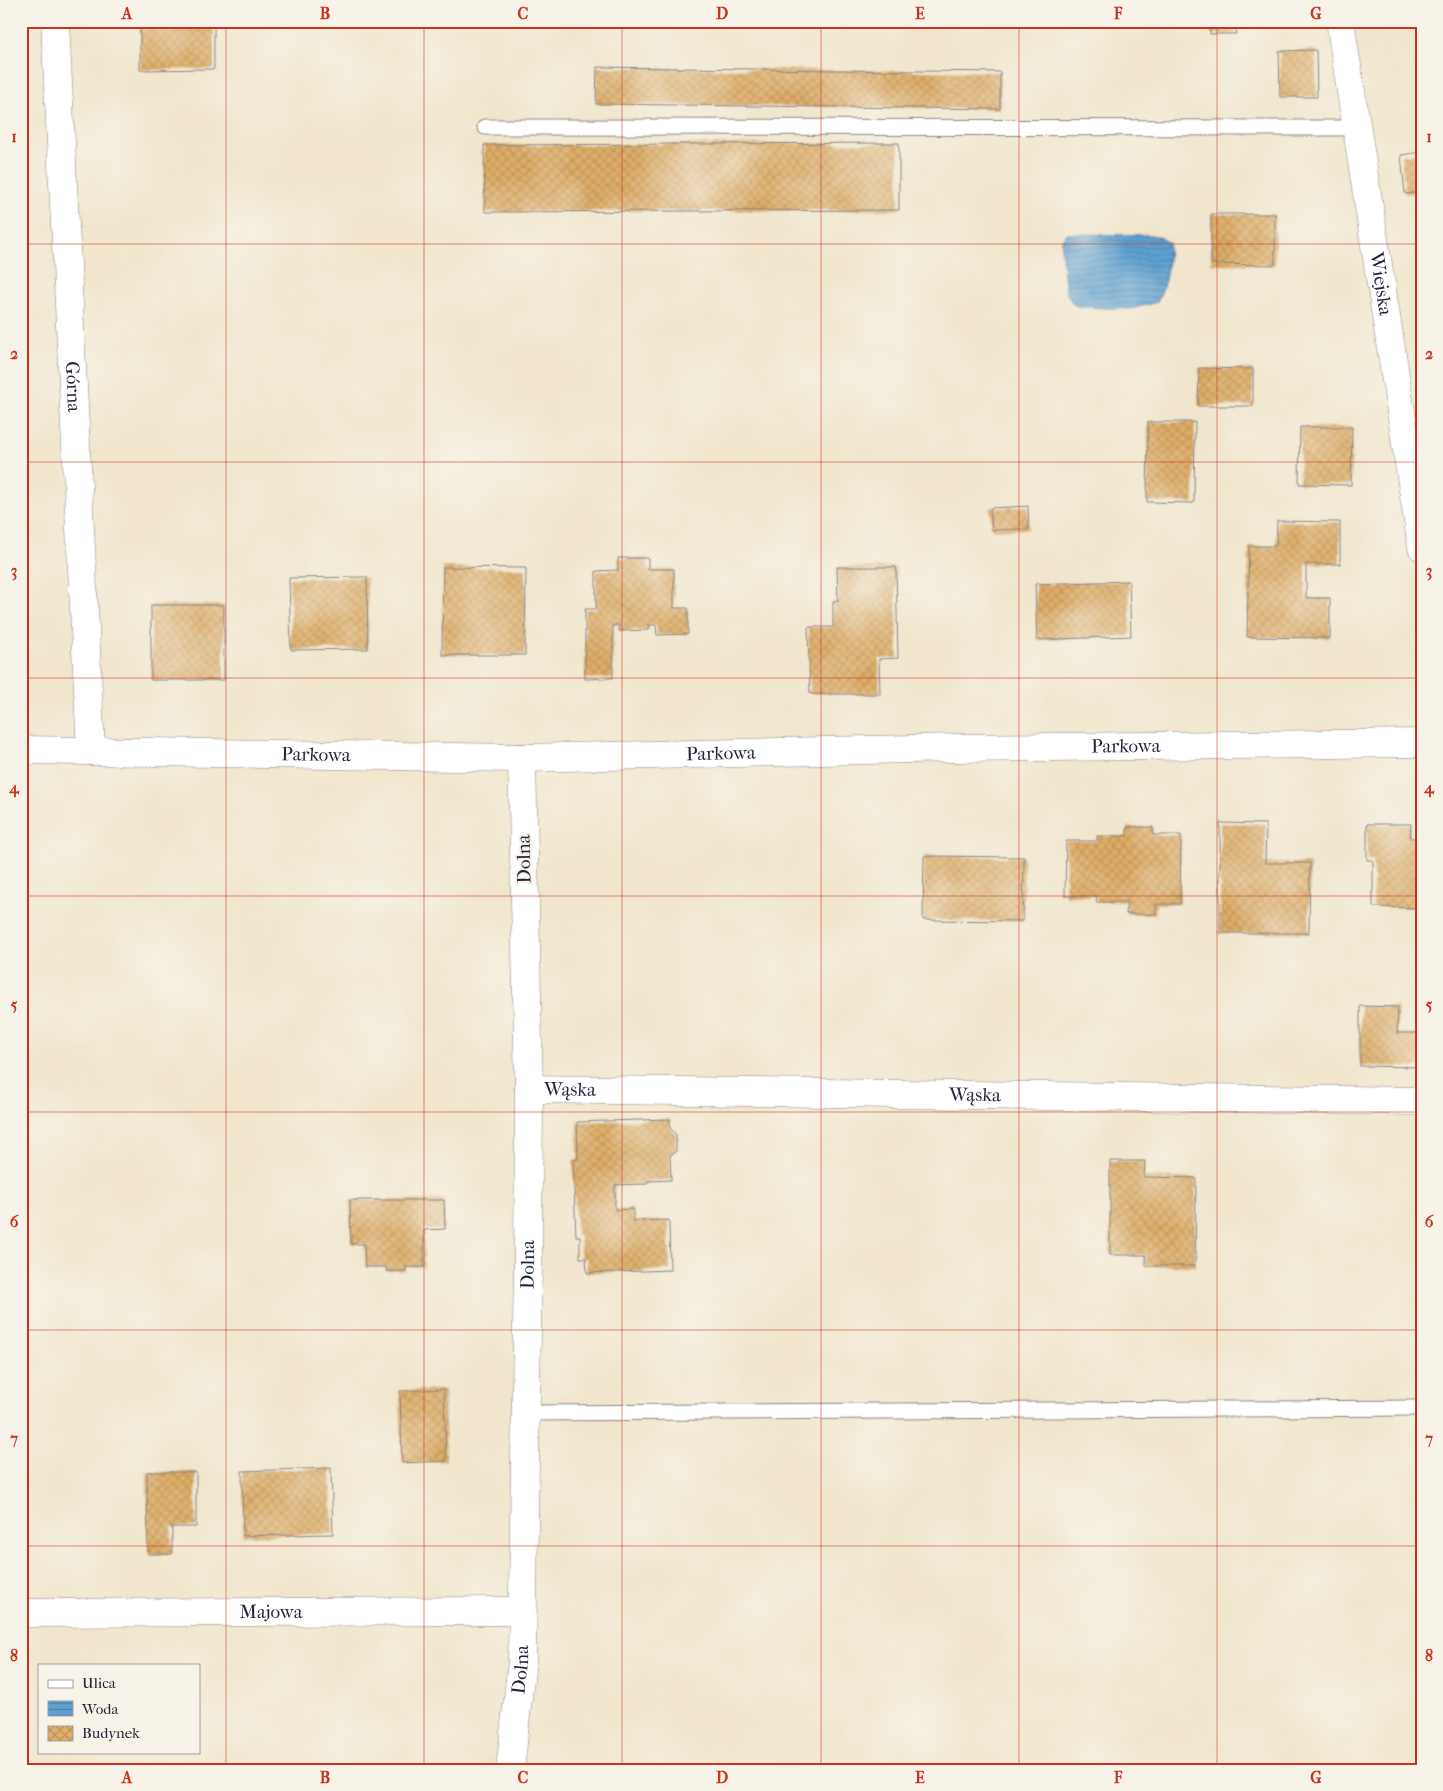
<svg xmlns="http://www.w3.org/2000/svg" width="1443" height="1791" viewBox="0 0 1443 1791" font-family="'IM FELL French Canon',serif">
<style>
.water{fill:url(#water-rules);stroke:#406186}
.building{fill:url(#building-cross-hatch)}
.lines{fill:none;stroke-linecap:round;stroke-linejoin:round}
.lane-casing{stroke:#8a8484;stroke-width:17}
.street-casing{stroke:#8a8484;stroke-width:29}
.lane{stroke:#fff;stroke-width:15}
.street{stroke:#fff;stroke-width:28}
.grid{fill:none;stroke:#c8321e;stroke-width:1;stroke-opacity:0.55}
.labels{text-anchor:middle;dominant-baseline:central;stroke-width:4.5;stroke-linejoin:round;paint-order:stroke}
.street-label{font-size:19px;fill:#22223b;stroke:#f7f3e8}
.neatline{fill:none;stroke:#c8321e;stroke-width:2}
.grid-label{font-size:16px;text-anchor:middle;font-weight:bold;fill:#c8321e}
</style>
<defs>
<pattern id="water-rules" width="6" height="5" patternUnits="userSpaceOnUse" patternTransform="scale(1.25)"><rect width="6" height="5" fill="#5da0d1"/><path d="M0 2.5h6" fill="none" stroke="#4c82ab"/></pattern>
<pattern id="building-cross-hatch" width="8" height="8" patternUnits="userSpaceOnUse" patternTransform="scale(1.25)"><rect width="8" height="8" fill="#dfae68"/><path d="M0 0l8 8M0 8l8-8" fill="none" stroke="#bf955b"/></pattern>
</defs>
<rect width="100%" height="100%" fill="#f7f3e8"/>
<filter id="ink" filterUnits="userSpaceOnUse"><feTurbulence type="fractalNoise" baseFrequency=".02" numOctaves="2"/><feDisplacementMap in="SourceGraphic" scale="10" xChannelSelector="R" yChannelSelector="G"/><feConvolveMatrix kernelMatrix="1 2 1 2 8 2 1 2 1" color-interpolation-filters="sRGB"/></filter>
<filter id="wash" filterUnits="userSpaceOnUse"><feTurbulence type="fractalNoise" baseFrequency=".0096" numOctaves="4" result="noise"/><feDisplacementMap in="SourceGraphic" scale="20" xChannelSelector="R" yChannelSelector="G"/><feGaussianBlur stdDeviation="1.12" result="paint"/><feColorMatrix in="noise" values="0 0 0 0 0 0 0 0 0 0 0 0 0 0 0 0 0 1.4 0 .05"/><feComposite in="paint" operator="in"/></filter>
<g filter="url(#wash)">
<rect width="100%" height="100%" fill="#f1e6cd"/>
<path class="water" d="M1066,234L1152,235L1162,238L1169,243C1168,264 1167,283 1157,302L1131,309L1080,307L1073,304L1066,292L1061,248L1062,239Z"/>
<g id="blocks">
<path class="building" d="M140,21H214V69L140,70Z
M1210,21H1236V34H1210Z
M1316,50L1317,97H1280L1279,51Z
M597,67L1000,72V109L596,104Z
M899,143V210L485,212L484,145Z
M1422,152V192L1405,194L1401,155Z
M1211,214H1275V265L1211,264Z
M1199,368L1253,369V406H1198Z
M1148,422H1195L1194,503L1147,502Z
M1300,427H1352L1351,485L1299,484Z
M1028,506L1029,529L992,530L990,508Z
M1277,521L1340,522V564H1306V598H1330V638L1247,637L1249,546H1276Z
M618,558H648V569H674V608H688V634L657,635L656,625H649V630L619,631V625H613V678L585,679V609H596V571L618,570Z
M443,567L526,568L525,655H442Z
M837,567H896L898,658L879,659L880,694H810L808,627H833V601H838Z
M367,577L368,649L291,650L289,578Z
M1129,581L1131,636L1037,640L1035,584Z
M151,605H224V680H151Z
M1220,823L1266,824L1265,863H1310L1309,933H1220Z
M1367,824H1411L1410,838H1422V916H1419V908L1373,907V860H1367Z
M1127,827H1153V835H1181L1180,904H1156V914H1126L1127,902H1096L1097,896H1065L1066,841H1097V836H1127Z
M924,856L1024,857L1023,921L923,920Z
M1360,1006L1398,1007L1397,1033H1422V1067L1360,1066Z
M670,1119V1128L676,1135V1151L670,1155L671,1180L648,1181L647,1184L615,1185V1210L633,1209V1221L669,1220L670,1270L587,1273L586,1258H580V1236H576L573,1160L578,1159L577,1122Z
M1110,1161H1145L1144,1177L1196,1178L1195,1266H1146V1255H1110Z
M350,1200H444L445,1229L424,1230V1267H406V1271H386V1267H365L364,1244H351Z
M444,1389L446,1461L402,1463L400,1391Z
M331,1468L333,1534L243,1536L242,1471Z
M147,1472H196V1527H172V1554H148Z"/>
</g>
</g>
<g filter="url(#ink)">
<use href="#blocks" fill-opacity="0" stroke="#8a8484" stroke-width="1"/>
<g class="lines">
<g class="lane-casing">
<path id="lane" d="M485,127L1356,128
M525,1413L1422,1408"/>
</g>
<g class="street-casing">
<g id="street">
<path id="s1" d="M55,21L91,751"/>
<path id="s2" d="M1340,21L1422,547"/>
<path id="s3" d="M21,750L522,758L957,748L1422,743"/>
<path id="s4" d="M529,1089L1422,1101"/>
<path id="s5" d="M21,1613L522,1611"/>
<path id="s6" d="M510,1770L522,1661L528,1261L529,1089L522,758"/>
</g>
</g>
<use href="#lane" class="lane"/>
<use href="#street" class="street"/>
</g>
</g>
<path class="grid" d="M226,21V1770M424,21V1770M622,21V1770M821,21V1770M1019,21V1770M1217,21V1770M21,244H1422M21,462H1422M21,678H1422M21,896H1422M21,1112H1422M21,1330H1422M21,1546H1422"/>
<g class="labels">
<g class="street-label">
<text stroke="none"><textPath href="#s2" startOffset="266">Wiejska</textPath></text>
<text stroke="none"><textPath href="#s1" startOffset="366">Górna</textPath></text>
<text stroke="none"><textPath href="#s3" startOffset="1105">Parkowa</textPath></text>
<text stroke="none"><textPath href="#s3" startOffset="700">Parkowa</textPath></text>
<text stroke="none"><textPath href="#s3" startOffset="295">Parkowa</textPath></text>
<text transform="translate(524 859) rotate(-91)">Dolna</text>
<text stroke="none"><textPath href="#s4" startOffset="41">Wąska</textPath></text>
<text stroke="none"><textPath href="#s4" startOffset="446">Wąska</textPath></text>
<text stroke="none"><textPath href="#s6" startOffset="506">Dolna</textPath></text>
<text stroke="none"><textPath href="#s5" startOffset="250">Majowa</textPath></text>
<text stroke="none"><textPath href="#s6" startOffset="101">Dolna</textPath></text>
</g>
</g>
<rect width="1443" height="1791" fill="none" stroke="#f7f3e8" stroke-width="55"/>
<rect x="38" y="1664" width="162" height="90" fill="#f7f3e8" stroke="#a29fa3"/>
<rect x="48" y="1680" width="25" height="8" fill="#ffffff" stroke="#a29fa3"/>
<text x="82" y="1688" font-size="15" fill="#22223b">Ulica</text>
<rect x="48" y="1701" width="25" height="15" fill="url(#water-rules)" stroke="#a29fa3"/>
<text x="82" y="1714" font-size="15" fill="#22223b">Woda</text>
<rect x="48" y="1726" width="25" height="15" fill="url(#building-cross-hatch)" stroke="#a29fa3"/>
<text x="82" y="1738" font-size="15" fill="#22223b">Budynek</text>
<rect x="28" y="28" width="1388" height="1736" class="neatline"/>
<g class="grid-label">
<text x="127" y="19">A</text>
<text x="325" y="19">B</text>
<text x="523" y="19">C</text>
<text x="722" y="19">D</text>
<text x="920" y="19">E</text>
<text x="1118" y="19">F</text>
<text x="1316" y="19">G</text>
<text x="14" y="142">1</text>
<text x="1429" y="142">1</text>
<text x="14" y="359">2</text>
<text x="1429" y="359">2</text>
<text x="14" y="576">3</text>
<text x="1429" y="576">3</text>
<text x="14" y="793">4</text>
<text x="1429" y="793">4</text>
<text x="14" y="1010">5</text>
<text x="1429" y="1010">5</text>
<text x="14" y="1227">6</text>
<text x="1429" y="1227">6</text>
<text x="14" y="1444">7</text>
<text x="1429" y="1444">7</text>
<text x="14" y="1661">8</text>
<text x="1429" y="1661">8</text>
<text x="127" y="1783">A</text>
<text x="325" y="1783">B</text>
<text x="523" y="1783">C</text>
<text x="722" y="1783">D</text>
<text x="920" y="1783">E</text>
<text x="1118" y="1783">F</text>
<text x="1316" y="1783">G</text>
</g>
</svg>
